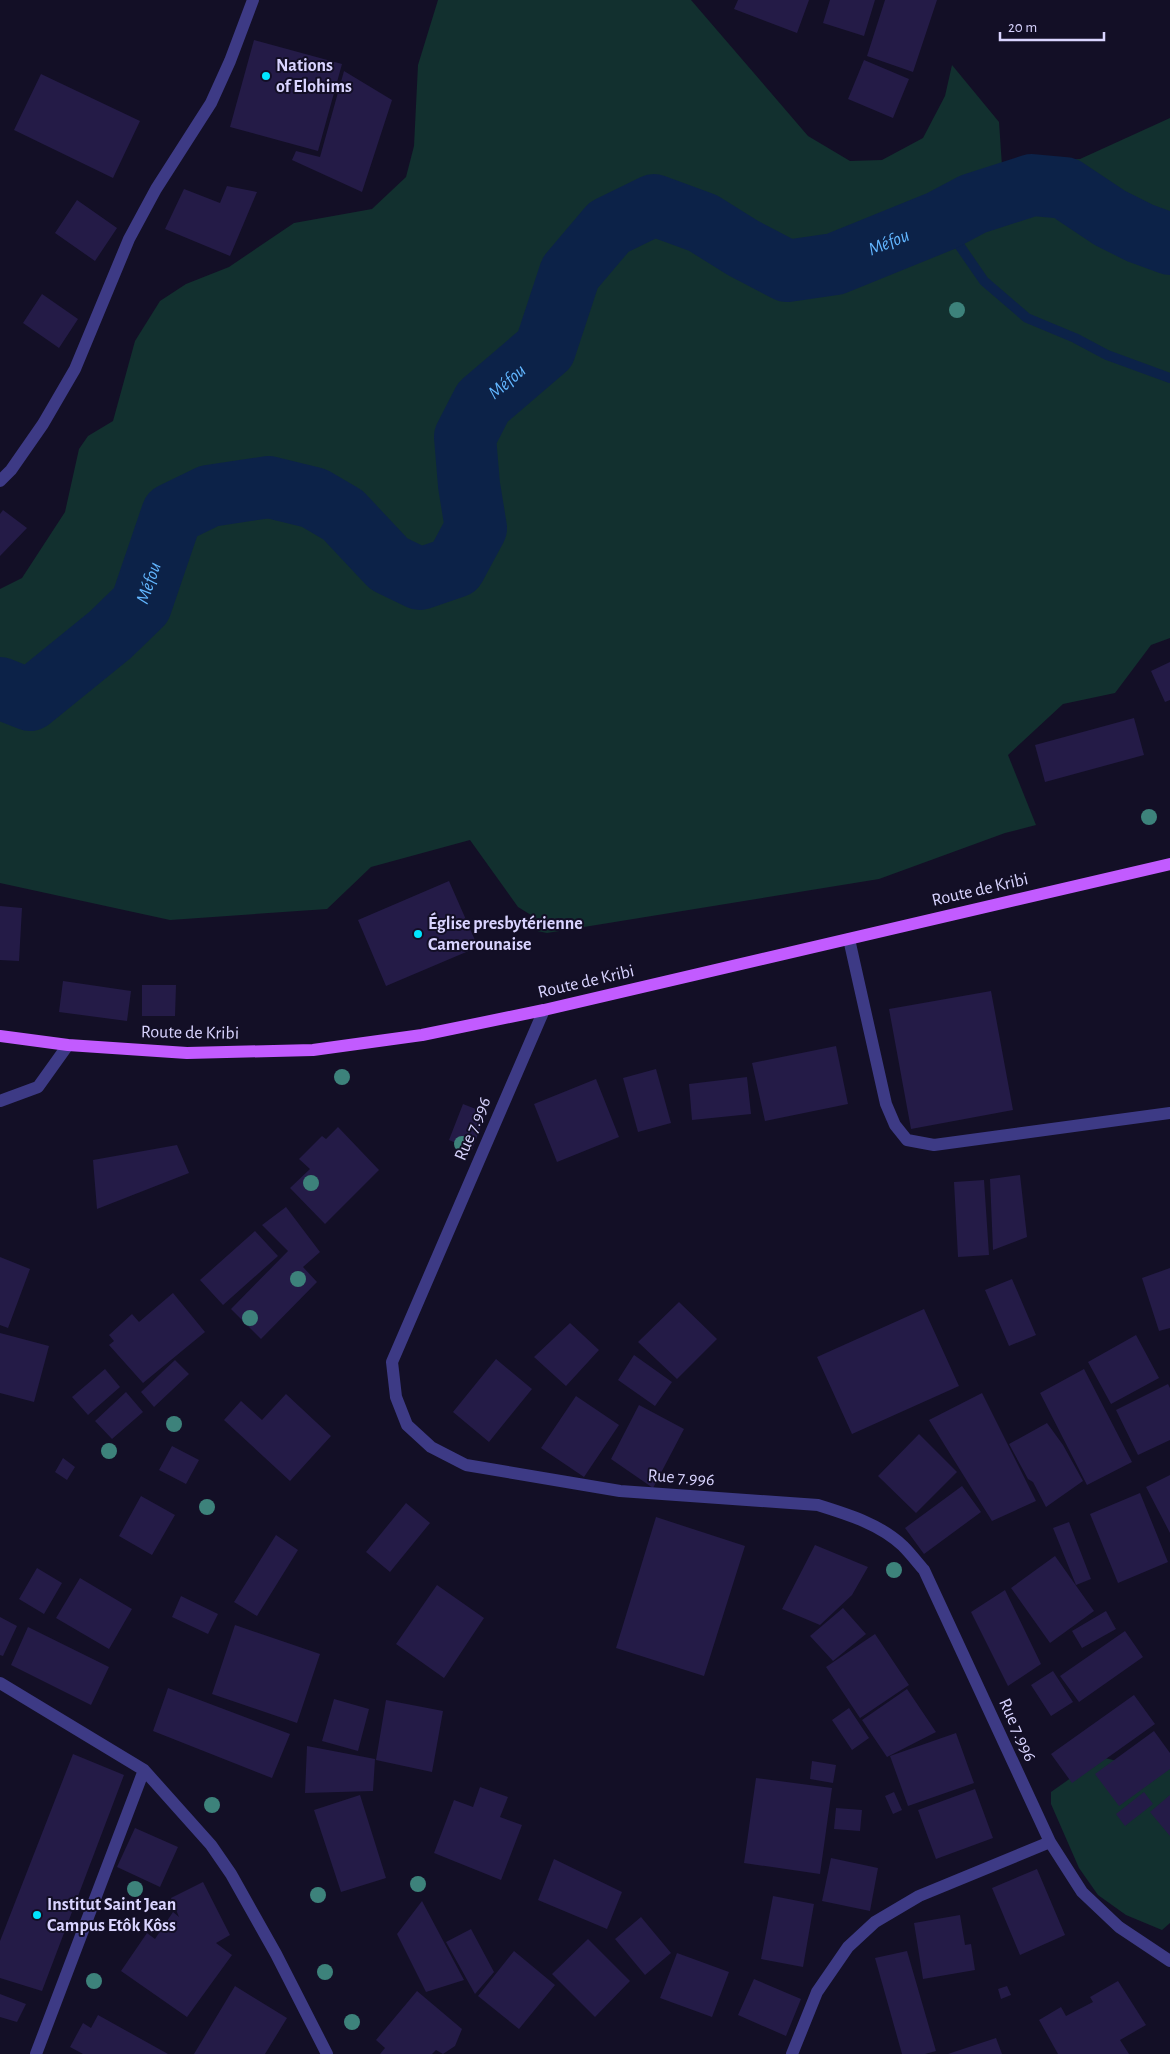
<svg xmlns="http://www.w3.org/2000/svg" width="1170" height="2054" viewBox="0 0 1170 2054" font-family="'Alegreya Sans',sans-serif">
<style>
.green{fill:#12302f}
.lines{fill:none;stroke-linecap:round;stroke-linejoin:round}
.stream{stroke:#0c2248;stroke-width:10}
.river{stroke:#0c2248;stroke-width:62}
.building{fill:#241b47}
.minor{stroke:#3d3a85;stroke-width:12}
.major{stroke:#c25bff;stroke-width:12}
.tree{fill:#3d827b}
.poi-dot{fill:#00e5ff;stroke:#130f26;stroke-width:2}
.labels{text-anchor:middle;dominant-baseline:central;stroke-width:4;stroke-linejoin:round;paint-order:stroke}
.poi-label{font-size:18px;font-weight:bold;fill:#d9d4ff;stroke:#130f26;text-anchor:start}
.street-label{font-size:18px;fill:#d9d4ff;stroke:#130f26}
.water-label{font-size:19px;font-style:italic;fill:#62b6ff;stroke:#130f26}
</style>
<rect width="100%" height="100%" fill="#130f26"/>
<path class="green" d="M438,0H691L808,136L850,161L882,160L923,138L945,96L952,65L999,122L1002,166L1017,162L1080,159L1170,118V638L1151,645L1115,693L1063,704L1008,755L1036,825L1005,833L879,879L547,933L537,931L531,915L518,907L470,840L371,867L327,909L170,920L0,883V589L22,578L65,512L79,449L88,436L113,421L135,341L160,301L186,284L229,267L294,223L372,209L406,177L414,146L418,65Z
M1170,1754V1923L1162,1930L1126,1915L1098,1895L1079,1868L1051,1804V1792L1092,1763L1105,1758L1133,1765Z"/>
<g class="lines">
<path class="stream" d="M955,239L984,281L1027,318L1075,338L1107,355L1170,378"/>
<path class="river" id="s1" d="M0,688L30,700L110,635L141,605L172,514L209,496L269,487L314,498L343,515L389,564L420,579L455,567L476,528L469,485L465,437L483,402L545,349L570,273L609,227L654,205L703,223L743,248L787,271L835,264L941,221L973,204L1032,185L1065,188L1110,218L1140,233L1170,244"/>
</g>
<path class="building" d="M738,0H809L797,33L734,9Z
M830,0H875L864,36L823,23Z
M885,0H937L913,72L867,56Z
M254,40L342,64L318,151L230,127Z
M864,60L909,79L893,118L848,99Z
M344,71L392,100L362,192L292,160L296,151L320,157Z
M41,74L140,121L113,178L14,130Z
M227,186L257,192L230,256L165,229L184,189L220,203Z
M77,200L117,228L95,261L55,233Z
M42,294L78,319L59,348L23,323Z
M3,510L27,528L0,556V514Z
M1170,662V700L1165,702L1151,671Z
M1134,718L1144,755L1045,782L1035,745Z
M449,881L478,947L386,986L358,920Z
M0,906L22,908L19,961L0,960Z
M63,981L131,991L127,1021L59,1012Z
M142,985H176L175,1016H142Z
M991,991L1013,1110L911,1129L889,1009Z
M836,1046L848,1104L765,1121L752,1063Z
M656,1069L671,1123L638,1132L623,1078Z
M747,1077L751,1114L692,1120L689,1084Z
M596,1079L619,1137L557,1162L534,1104Z
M463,1104L486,1113L472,1150L449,1140Z
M338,1127L379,1170L325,1224L290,1188L310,1169L299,1159L322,1136L326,1139Z
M177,1145L189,1173L97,1209L93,1160Z
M1020,1175L1027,1237L993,1250L990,1179Z
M984,1180L989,1255L958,1257L954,1182Z
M286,1207L320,1252L303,1267L317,1282L261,1339L231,1309L288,1251L262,1225Z
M255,1231L278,1256L223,1305L200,1280Z
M0,1257L30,1269L8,1328L0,1325Z
M1170,1268V1328L1159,1331L1142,1278Z
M1012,1279L1036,1335L1009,1346L985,1290Z
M173,1293L205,1332L143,1383L109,1345L114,1341L109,1335L132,1314L139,1322Z
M679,1302L717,1339L677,1379L638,1342Z
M924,1309L959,1386L852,1434L817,1357Z
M570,1323L599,1350L566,1386L534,1357Z
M0,1333L49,1346L34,1402L0,1393Z
M1136,1335L1159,1378L1111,1404L1088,1362Z
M634,1355L672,1382L655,1406L618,1380Z
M496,1359L532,1389L489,1442L453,1412Z
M175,1360L189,1374L154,1407L141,1392Z
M105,1369L120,1387L88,1415L72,1397Z
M1084,1369L1132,1462L1087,1485L1040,1393Z
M1168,1384L1170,1388V1440L1138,1455L1116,1410Z
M126,1392L143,1412L112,1439L95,1421Z
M982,1393L1036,1501L992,1521L929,1420Z
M286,1394L331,1436L290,1481L224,1420L241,1401L262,1420Z
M576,1396L619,1425L584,1477L541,1448Z
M639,1405L684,1429L653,1488L611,1459Z
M1047,1423L1063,1445L1083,1481L1046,1507L1033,1482L1028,1479L1009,1444Z
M919,1434L957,1472L916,1513L878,1476Z
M172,1446L199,1460L186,1484L159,1470Z
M63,1458L75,1467L67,1480L55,1472Z
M1170,1475V1533L1146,1487Z
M962,1486L981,1512L924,1554L905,1528Z
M1140,1493L1168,1562L1118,1583L1090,1514Z
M141,1496L175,1515L152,1555L119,1536Z
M406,1503L430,1523L390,1572L366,1552Z
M656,1517L745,1546L704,1676L616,1648Z
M1069,1522L1091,1579L1076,1585L1053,1528Z
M276,1535L298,1550L257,1616L234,1602Z
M815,1545L868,1567L852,1595L820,1625L782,1609Z
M1055,1556L1094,1611L1050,1643L1011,1588Z
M37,1568L62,1583L44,1614L19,1599Z
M80,1578L132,1609L109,1649L56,1618Z
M437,1585L484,1618L444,1678L396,1644Z
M1005,1590L1041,1664L1008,1686L971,1612Z
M181,1596L218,1614L208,1634L172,1617Z
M843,1608L866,1634L833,1661L810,1636Z
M1106,1611L1116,1629L1082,1648L1072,1631Z
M0,1617L17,1626L3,1656L0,1655Z
M235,1625L320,1654L297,1723L212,1694Z
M28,1627L109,1667L91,1705L11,1665Z
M1125,1631L1143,1657L1079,1702L1060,1676Z
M875,1634L909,1685L860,1718L826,1667Z
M1053,1671L1073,1702L1051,1716L1031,1685Z
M168,1688L290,1734L272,1778L153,1731Z
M907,1689L936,1732L887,1757L862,1720Z
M1134,1695L1155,1724L1072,1783L1051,1754Z
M334,1699L369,1709L358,1751L322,1741Z
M386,1700L443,1711L432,1772L376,1760Z
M849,1708L869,1738L852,1750L832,1720Z
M1154,1731L1170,1753V1769L1119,1806L1095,1774Z
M956,1733L974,1783L908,1806L890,1756Z
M307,1746L375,1759L373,1791L305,1793Z
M73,1754L124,1775L42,1991L0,1978V1941Z
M812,1761L836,1765L833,1783L810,1779Z
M756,1778L832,1788L820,1874L744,1863Z
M480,1787L508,1797L500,1817L522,1825L501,1880L434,1853L454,1800L473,1807Z
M975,1789L993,1838L936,1859L918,1810Z
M894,1792L902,1810L893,1814L885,1796Z
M1144,1792L1153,1804L1125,1826L1116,1814Z
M360,1795L386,1878L341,1892L314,1810Z
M1170,1795V1836L1150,1812Z
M836,1808L862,1810L860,1831L834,1829Z
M135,1828L178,1847L160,1887L117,1867Z
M831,1858L878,1868L870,1911L822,1901Z
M554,1859L622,1892L607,1929L538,1900Z
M1037,1869L1065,1935L1020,1955L992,1888Z
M203,1882L230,1935L216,1943L232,1955L187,2017L121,1971L147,1933L155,1939L173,1912L179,1917L171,1898Z
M773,1896L814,1904L803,1967L761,1959Z
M422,1901L464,1980L426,1992L397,1934Z
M960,1915L965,1945L971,1944L975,1970L923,1979L914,1923Z
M641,1917L671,1953L645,1975L615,1939Z
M471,1929L494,1972L475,1994L446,1942Z
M588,1939L630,1981L595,2017L552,1974Z
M514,1951L555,1985L519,2029L478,1996Z
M907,1951L936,2051L925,2054H902L875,1958Z
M677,1953L729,1972L712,2017L660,1998Z
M754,1979L801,1999L786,2036L738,2015Z
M1118,1981L1146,2025L1120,2040L1129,2054H1058L1039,2020L1061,2007L1066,2016L1093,2002L1090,1997Z
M235,1986L287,2018L265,2054H194Z
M1007,1986L1011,1995L1001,1999L998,1989Z
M417,1991L462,2029L455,2046L443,2054L436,2050L432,2054H380L385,2048L376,2040Z
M0,1994L26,2004L17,2022L0,2017Z
M98,2015L168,2054H83L70,2047L83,2023L91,2028Z
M996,2038L1002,2054H948Z"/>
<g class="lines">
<path class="minor" d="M0,481L11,470L43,424L75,369L129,239L156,189L211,103L230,61L253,0
M849,939L886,1104L895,1125L907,1140L934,1145L1170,1113
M544,1010L392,1362L396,1397L407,1425L431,1447L466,1465L620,1491L818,1505C847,1514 880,1524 903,1546C910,1553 917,1562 924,1570L1050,1842L1082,1892L1119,1927L1170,1961
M0,1101L38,1087L68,1045
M0,1683L144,1770L211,1845L231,1874L276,1954L327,2054
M36,2054L144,1770
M792,2054L817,1992L848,1947L875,1922L919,1896L1050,1842"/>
<path class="major" d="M0,1036L68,1045L187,1053L313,1050L422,1035L544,1010L1170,864"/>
</g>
<g class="tree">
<circle cx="957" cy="310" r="8"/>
<circle cx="1149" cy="817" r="8"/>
<circle cx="342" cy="1077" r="8"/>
<circle cx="462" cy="1144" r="8"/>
<circle cx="311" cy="1183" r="8"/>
<circle cx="298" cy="1279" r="8"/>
<circle cx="250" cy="1318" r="8"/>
<circle cx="174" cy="1424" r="8"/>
<circle cx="109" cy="1451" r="8"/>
<circle cx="207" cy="1507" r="8"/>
<circle cx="894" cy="1570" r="8"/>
<circle cx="212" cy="1805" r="8"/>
<circle cx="418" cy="1884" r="8"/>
<circle cx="135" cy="1889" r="8"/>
<circle cx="318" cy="1895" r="8"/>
<circle cx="325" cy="1972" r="8"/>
<circle cx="94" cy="1981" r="8"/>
<circle cx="352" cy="2022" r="8"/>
</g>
<g class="poi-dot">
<circle cx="266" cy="76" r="5"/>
<circle cx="418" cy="934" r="5"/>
<circle cx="37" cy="1915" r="5"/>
</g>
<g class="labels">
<g class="poi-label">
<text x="276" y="66">Nations<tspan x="276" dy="21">of Elohims</tspan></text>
<text x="428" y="924">Église presbytérienne<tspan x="428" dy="21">Camerounaise</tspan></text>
<text x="47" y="1905">Institut Saint Jean<tspan x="47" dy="21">Campus Etôk Kôss</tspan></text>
</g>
<g class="street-label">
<text transform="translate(980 890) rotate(-13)">Route de Kribi</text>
<text transform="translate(586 982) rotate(-13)">Route de Kribi</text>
<text transform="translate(190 1033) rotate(1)">Route de Kribi</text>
<text transform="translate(473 1129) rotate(-67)">Rue 7.996</text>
<text transform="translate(681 1478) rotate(4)">Rue 7.996</text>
<text transform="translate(1017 1730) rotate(66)">Rue 7.996</text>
</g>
<g class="water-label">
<text stroke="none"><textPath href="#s1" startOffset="1298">Méfou</textPath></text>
<text stroke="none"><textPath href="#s1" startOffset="802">Méfou</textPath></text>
<text stroke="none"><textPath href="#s1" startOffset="202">Méfou</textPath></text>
</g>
</g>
<path d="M1000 32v8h104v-8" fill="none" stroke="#d9d4ff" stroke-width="2.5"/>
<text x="1008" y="32" font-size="15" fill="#d9d4ff" stroke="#130f26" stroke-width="4" paint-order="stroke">20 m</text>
</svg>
